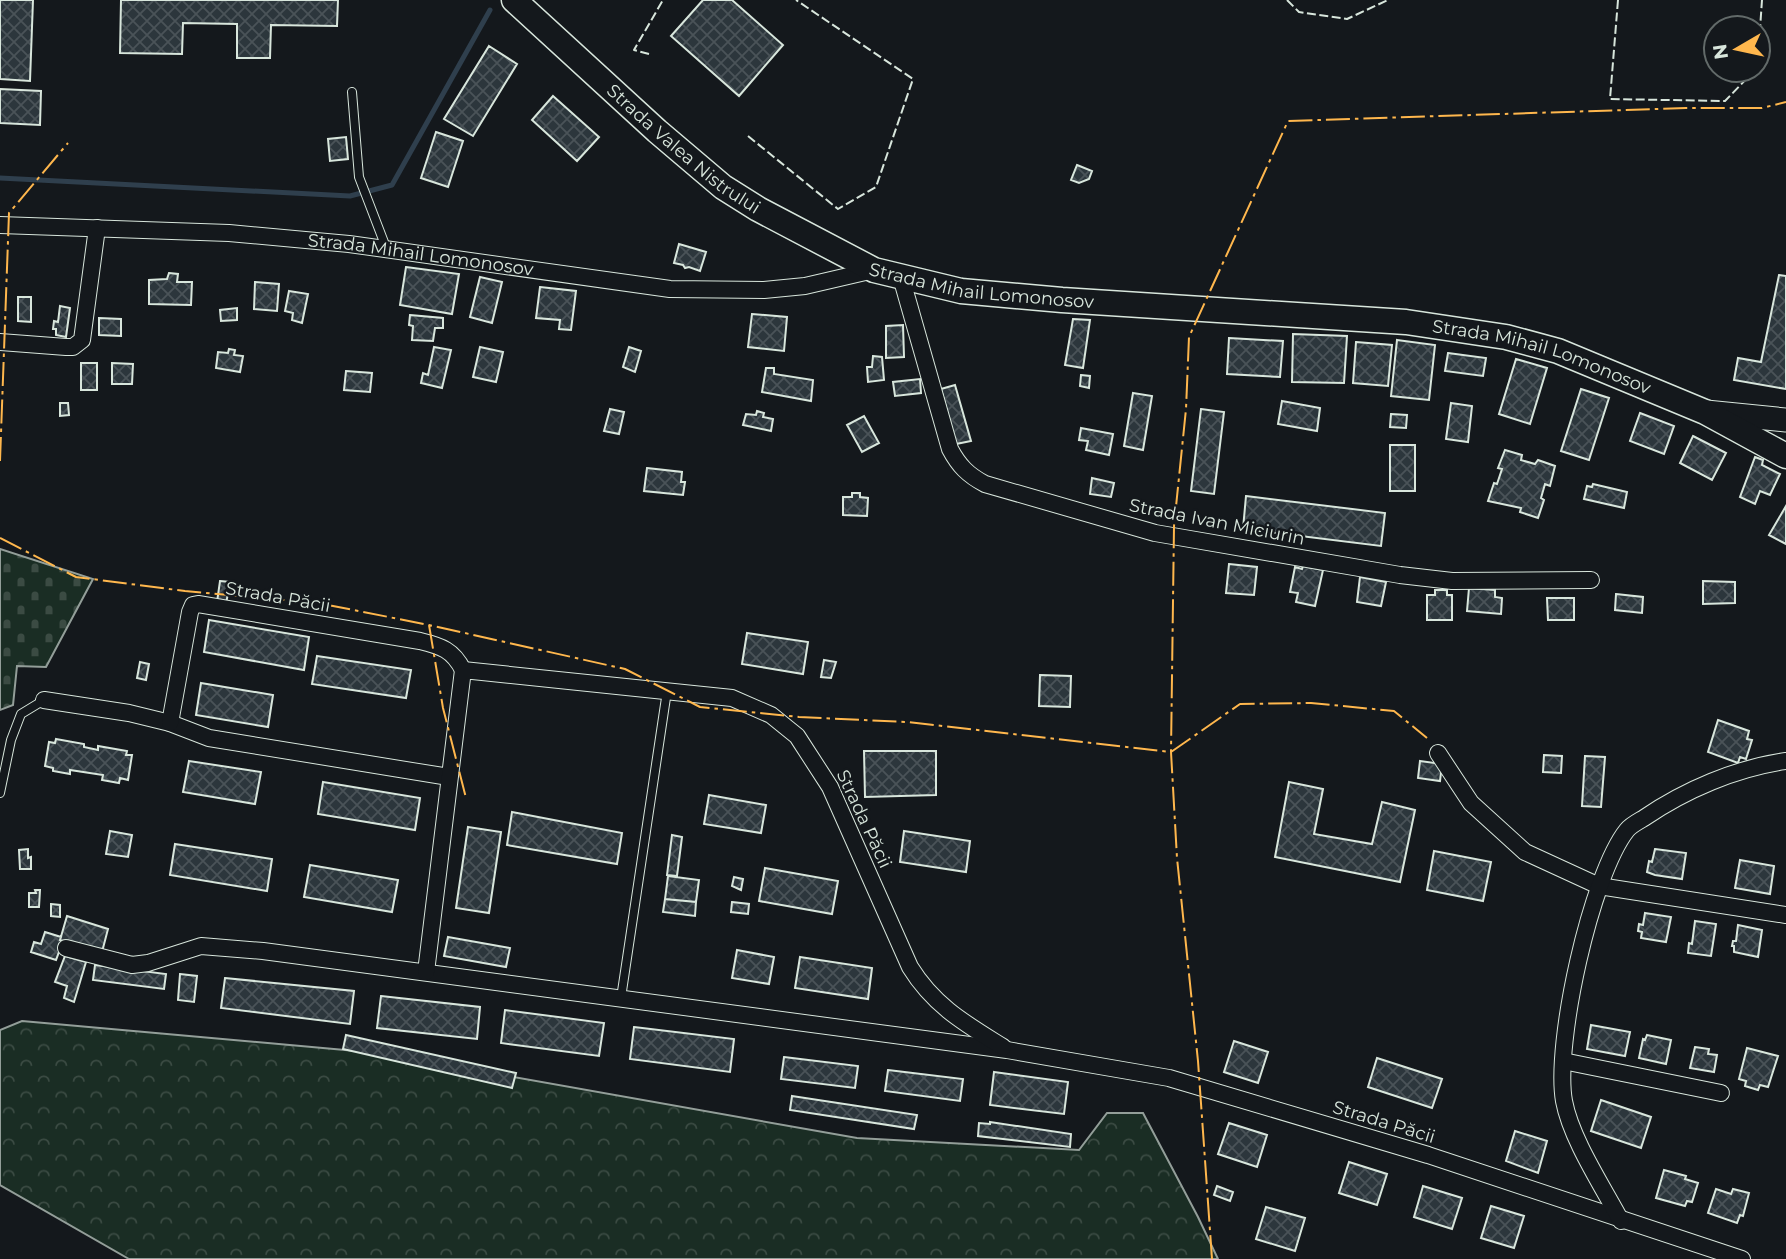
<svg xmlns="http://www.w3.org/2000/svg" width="1786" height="1259" viewBox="0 0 1786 1259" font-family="Montserrat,sans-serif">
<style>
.forest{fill:url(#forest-crowns);stroke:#939e99;stroke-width:2}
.cemetery{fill:url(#cemetery-stones);stroke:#939e99;stroke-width:2}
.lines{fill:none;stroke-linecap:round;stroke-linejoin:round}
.stream{stroke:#2f3f4d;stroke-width:5}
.building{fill:url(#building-cross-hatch);stroke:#d8e6dc;stroke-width:2}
.lane-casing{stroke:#d8e6dc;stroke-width:10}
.street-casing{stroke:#d8e6dc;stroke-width:18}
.secondary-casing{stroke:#d8e6dc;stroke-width:25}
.primary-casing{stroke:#d8e6dc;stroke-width:27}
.lane{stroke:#14181c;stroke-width:8}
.street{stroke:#14181c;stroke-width:16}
.secondary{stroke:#14181c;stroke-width:23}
.primary{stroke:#14181c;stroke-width:24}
.fence{stroke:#d8e6dc;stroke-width:2;stroke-dasharray:9 3.5;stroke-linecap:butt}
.power{stroke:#ffb74d;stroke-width:2;stroke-dasharray:24 5 3.5 5;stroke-linecap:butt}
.labels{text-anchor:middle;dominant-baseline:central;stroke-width:5;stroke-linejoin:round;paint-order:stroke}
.street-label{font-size:18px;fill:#d8e6dc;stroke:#14181c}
</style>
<defs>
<pattern id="forest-crowns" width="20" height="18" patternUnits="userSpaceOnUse" patternTransform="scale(1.75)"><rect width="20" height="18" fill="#1a2d24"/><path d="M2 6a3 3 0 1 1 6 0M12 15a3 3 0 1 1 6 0" fill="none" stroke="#3b4b43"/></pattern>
<pattern id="cemetery-stones" width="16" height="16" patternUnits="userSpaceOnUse" patternTransform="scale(1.75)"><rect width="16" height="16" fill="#1a2d24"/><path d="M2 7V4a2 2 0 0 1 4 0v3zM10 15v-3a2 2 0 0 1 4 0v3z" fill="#3b4b43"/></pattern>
<pattern id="building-cross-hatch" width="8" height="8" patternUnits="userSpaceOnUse" patternTransform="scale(1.75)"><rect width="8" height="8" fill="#2c363c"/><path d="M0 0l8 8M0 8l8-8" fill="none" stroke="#4a5358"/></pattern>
</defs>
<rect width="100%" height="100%" fill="#14181c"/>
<path class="forest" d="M22,1021L378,1053L857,1138L1079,1150L1107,1113H1143L1198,1217L1218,1259H129L0,1185V1030Z"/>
<path class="cemetery" d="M0,549L93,579L46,667L17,666L13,705L0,710Z"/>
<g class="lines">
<path class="stream" d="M0,178L350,196L392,185L490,10"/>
</g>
<path class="building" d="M0,0H33L30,81L0,79Z
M121,0H338L337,26L271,25L270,58H237V24L183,23L182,54L120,53Z
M703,0H732L783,45L739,96L671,36Z
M489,46L517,64L473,136L444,119Z
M0,89L41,91L40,125L0,123Z
M553,96L599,137L577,161L532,120Z
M436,132L463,141L448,187L421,178Z
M346,137L348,159L330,161L328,139Z
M1077,165L1092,171L1089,179L1079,183L1071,180Z
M679,244L706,252L700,271L689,267L685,268L683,265L674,263Z
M406,267L459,274L452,314L400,305Z
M169,273L178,274L177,282H192L191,305L149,304V280L167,279Z
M1779,275L1786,276V389L1734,380L1738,358L1761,362Z
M480,277L502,282L492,323L470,317Z
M255,282L279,284L277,311L254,309Z
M540,287L576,291L571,330L559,329L560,320L536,318Z
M289,291L308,294L302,323L292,320L293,313L285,311Z
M18,297H31V322L18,321Z
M60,306L70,308L66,337L56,335V329H53L54,321L58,322Z
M237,308V320L221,321L220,310Z
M752,314L787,317L784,351L748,347Z
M410,315L443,318V328H435L433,341L412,340L413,326L409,325Z
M99,318L121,319V336L99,335Z
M1073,319L1090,320L1083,368L1065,365Z
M903,325L904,357L886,358V326Z
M1293,334L1347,336L1344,383L1292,382Z
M1229,338L1283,341L1280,377L1227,374Z
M1397,340L1435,345L1429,400L1391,396Z
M1356,342L1392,345L1388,386L1353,383Z
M434,347L451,350L442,388L421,383L423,373L428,375Z
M480,347L503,352L496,382L473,377Z
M629,347L641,351L635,372L623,367Z
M229,349L235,350L234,355L243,356L240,372L216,368L218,352L228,353Z
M1448,353L1486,358L1483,376L1445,371Z
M873,356L882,357L884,380L868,382L867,367H872Z
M1516,359L1547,368L1530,424L1499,414Z
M81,363H97V390H81Z
M112,363L133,364L132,384H112Z
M766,368H774V374L813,380L811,401L762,392Z
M346,371L372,373L370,392L344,390Z
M1081,375L1090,376L1089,388L1080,386Z
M920,379L921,393L895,396L893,382Z
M955,385L971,441L956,444L941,389Z
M1581,389L1609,398L1589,460L1561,451Z
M1133,393L1152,396L1143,450L1124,446Z
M1282,401L1320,408L1317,431L1278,424Z
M60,403H68L69,415L60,416Z
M1451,403L1472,406L1468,442L1446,439Z
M610,409L624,412L619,434L604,431Z
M1201,409L1224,412L1214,494L1191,491Z
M757,411L764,413L763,417L773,419L771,431L743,425L746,414L756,415Z
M1640,413L1674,426L1664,454L1630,441Z
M1391,414L1407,415L1406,428L1390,427Z
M864,416L879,443L862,452L847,425Z
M1081,428L1113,434L1109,455L1086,450L1088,441L1079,440Z
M1693,436L1726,453L1712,480L1680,463Z
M1390,445H1415V491H1390Z
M1505,450L1522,455L1521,460L1535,464L1538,460L1555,466L1550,486L1545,484L1541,498L1544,500L1538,518L1520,512L1521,508L1488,501L1494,483L1497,484L1502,469L1498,468Z
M1755,457L1763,460L1762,465L1780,474L1770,495L1760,491L1755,504L1740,497Z
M647,468L682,472L681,482H685L683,495L644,491Z
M1092,478L1114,483L1111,497L1090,494Z
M1593,484L1627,492L1624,508L1584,499L1587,486L1592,487Z
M852,493H860V497L868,498L867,516L843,515V497H852Z
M1246,496L1385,513L1381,546L1243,529Z
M1786,506V544L1769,535Z
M1229,564L1257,567L1254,595L1226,593Z
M1303,566L1323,570L1315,606L1296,602L1298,593L1290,592L1295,567L1302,569Z
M1360,577L1386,582L1381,606L1357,602Z
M220,581L230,582L226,604L217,602Z
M1703,581L1735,582V603L1703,604Z
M1469,588L1495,590V597L1502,598L1501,614L1467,611Z
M1435,590H1447V595H1452V620H1427V595H1435Z
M1616,594L1643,597L1642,613L1615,610Z
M1547,598H1574V620H1548Z
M209,620L309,637L304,670L204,652Z
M747,633L808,642L803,674L742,664Z
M317,656L411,670L406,698L312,684Z
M824,660L836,662L831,678L821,677Z
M140,662L149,664L146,680L137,678Z
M1040,675L1071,676L1070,707L1039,706Z
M201,683L273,695L268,727L196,715Z
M1718,720L1749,731L1747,739L1752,740L1746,759L1740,757L1738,763L1708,752Z
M56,739L84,744V747L98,750V746L127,751L126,755H132L128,780L120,778L119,783L102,780L103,775L70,770V774L53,771V768L45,766L49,742L55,743Z
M864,751H936V795L865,797Z
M1544,755L1562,756L1561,773L1543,772Z
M1585,756L1605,757L1601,807L1582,806Z
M189,761L261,772L255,804L183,792Z
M1420,761L1442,764L1440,781L1418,778Z
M323,782L420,798L415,830L318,814Z
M1289,782L1323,789L1314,834L1372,844L1382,802L1415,810L1400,882L1275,857Z
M709,795L766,805L761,833L704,824Z
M512,812L622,833L617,864L507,845Z
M468,827L501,832L489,913L456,908Z
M110,831L132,835L128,857L106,854Z
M904,831L970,841L966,872L900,862Z
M672,835L682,837L677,876L667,875Z
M175,844L272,859L267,891L170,875Z
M28,849V858L31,857V869H20L19,850Z
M1655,849L1686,853L1682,879L1655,875L1647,872L1649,861L1652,862Z
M1434,851L1491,862L1483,901L1427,890Z
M1740,860L1774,866L1770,894L1735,888Z
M310,865L398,880L392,912L304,897Z
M765,868L838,881L832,914L759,901Z
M668,876L699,880L696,902L665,899Z
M734,877L743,879L741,890L732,886Z
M35,890H40L39,907H29V893H36Z
M665,899L696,902L695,916L663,912Z
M732,902L749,904L748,914L731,912Z
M51,904L60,905V917L51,916Z
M1645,913L1671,917L1666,942L1641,938L1642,932L1638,931L1639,924L1643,925Z
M67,916L108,929L102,952L60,940Z
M1695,921L1716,924L1711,956L1688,953L1689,943L1692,944Z
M1738,925L1762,930L1758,957L1734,952V946H1732L1733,941H1736Z
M45,932L61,937L60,940L63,941L56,960L31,952L34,942L41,944Z
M448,937L510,948L506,967L444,956Z
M737,950L774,957L769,984L732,978Z
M65,956L86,962L74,1002L64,998L67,986L55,982Z
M800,957L872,968L868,999L795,988Z
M95,965L166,974L164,989L93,980Z
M180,974L197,976L194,1002L178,1000Z
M225,978L354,991L350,1024L221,1008Z
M381,996L480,1007L477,1039L377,1028Z
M505,1010L604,1023L599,1056L501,1043Z
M1591,1025L1630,1032L1625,1056L1587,1049Z
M634,1027L734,1039L730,1072L630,1059Z
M346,1035L516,1073L512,1088L343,1049Z
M1647,1035L1671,1040L1666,1064L1639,1058L1643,1039L1645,1040Z
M1234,1041L1268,1052L1258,1083L1224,1072Z
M1695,1047L1709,1049L1708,1054L1717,1055L1714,1072L1690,1068Z
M1747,1048L1778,1056L1768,1087L1760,1085L1758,1090L1745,1086L1746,1081L1739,1079Z
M784,1057L858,1066L855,1088L781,1079Z
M1377,1058L1442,1079L1432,1108L1368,1087Z
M888,1070L963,1079L960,1101L885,1091Z
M994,1072L1068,1082L1064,1114L990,1105Z
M792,1096L917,1115L914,1129L790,1110Z
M1601,1100L1651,1117L1641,1148L1591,1131Z
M990,1122L1071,1134L1070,1147L978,1136L979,1123L990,1124Z
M1229,1123L1267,1135L1257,1167L1218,1154Z
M1515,1131L1547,1141L1538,1173L1506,1161Z
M1349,1162L1387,1174L1377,1205L1339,1193Z
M1664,1170L1686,1176L1685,1179L1698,1183L1692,1202L1687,1201L1685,1206L1656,1198Z
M1217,1186L1233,1192L1230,1201L1214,1195Z
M1423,1186L1462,1198L1452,1229L1414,1217Z
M1716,1189L1731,1194L1733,1189L1749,1193L1743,1216L1740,1215L1737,1223L1708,1213Z
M1491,1206L1524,1216L1514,1248L1481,1238Z
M1266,1207L1305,1218L1295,1251L1256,1239Z"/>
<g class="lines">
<g class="lane-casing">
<path id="lane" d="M352,92L359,177L387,250
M0,793L11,740L21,714L44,700
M621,998L667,691"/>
</g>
<g class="street-casing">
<g id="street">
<path id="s1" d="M0,225L229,233L349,244L670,289L764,290L805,286L874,270"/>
<path d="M901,277L950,449C959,466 968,475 985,484L1155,533L1400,575L1452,581L1591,580"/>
<path d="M0,342L66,347H73L82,340L97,228"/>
<path d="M44,700L129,713L170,723L209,738L449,777"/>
<path d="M170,723L190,612L193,605L198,604L420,641C441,646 453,650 463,670"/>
<path d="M1438,753L1471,803L1525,852L1599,886L1786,915"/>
<path d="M66,948L132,965L148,963L201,946L263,951L1007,1050L1169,1078L1428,1155L1742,1259"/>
<path d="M426,972L463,670L732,698L771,715L797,736L830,787L910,967C934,1006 966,1024 1003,1047"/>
<path d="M1563,1061L1721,1093"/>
<path d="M1621,1221C1603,1187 1571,1139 1564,1101C1554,1044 1591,875 1627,830C1631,825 1639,821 1644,818C1685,790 1736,768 1786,761"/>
</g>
</g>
<g class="secondary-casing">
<path id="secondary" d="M1706,412L1786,420"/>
</g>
<g class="primary-casing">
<g id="primary">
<path id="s2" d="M514,0L657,131L723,187L758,209L874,270L961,291L1062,300L1406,322L1506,337L1558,351L1705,412L1786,456"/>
</g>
</g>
<use href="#lane" class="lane"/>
<use href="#street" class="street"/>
<use href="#secondary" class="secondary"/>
<use href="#primary" class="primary"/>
<path class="fence" d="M1287,0L1299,12L1347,19L1388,0
M1618,0L1610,99L1725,101L1755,70
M649,54L634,50L663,0
M1758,58L1762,0
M748,136L838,209L876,187L913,79L796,0"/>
<path class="power" d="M0,461L9,213L68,143
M0,538L76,577L185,591L318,603L429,625L625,669L700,707L799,717L907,722L1171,752L1240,704L1311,703L1394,711L1427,738
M429,625L443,708L466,798
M1212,1259L1198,1061L1177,858L1171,752L1174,526L1186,409L1189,337L1288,121L1686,108H1762L1786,102"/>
</g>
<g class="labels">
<g class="street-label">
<text stroke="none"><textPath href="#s2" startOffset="226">Strada Valea Nistrului</textPath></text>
<text stroke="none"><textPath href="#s1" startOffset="422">Strada Mihail Lomonosov</textPath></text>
<text stroke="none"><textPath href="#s2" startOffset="562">Strada Mihail Lomonosov</textPath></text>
<text stroke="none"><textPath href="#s2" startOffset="1129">Strada Mihail Lomonosov</textPath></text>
<text transform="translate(1217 522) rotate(11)">Strada Ivan Miciurin</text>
<text transform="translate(278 597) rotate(10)">Strada Păcii</text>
<text transform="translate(864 819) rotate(65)">Strada Păcii</text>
<text transform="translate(1384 1122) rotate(17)">Strada Păcii</text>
</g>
</g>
<g transform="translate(1737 49) rotate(261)"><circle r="33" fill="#14181c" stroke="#626a69" stroke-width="2"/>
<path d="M0-5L12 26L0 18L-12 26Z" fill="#ffb74d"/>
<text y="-10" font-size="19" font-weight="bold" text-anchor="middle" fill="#d8e6dc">N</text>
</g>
</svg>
